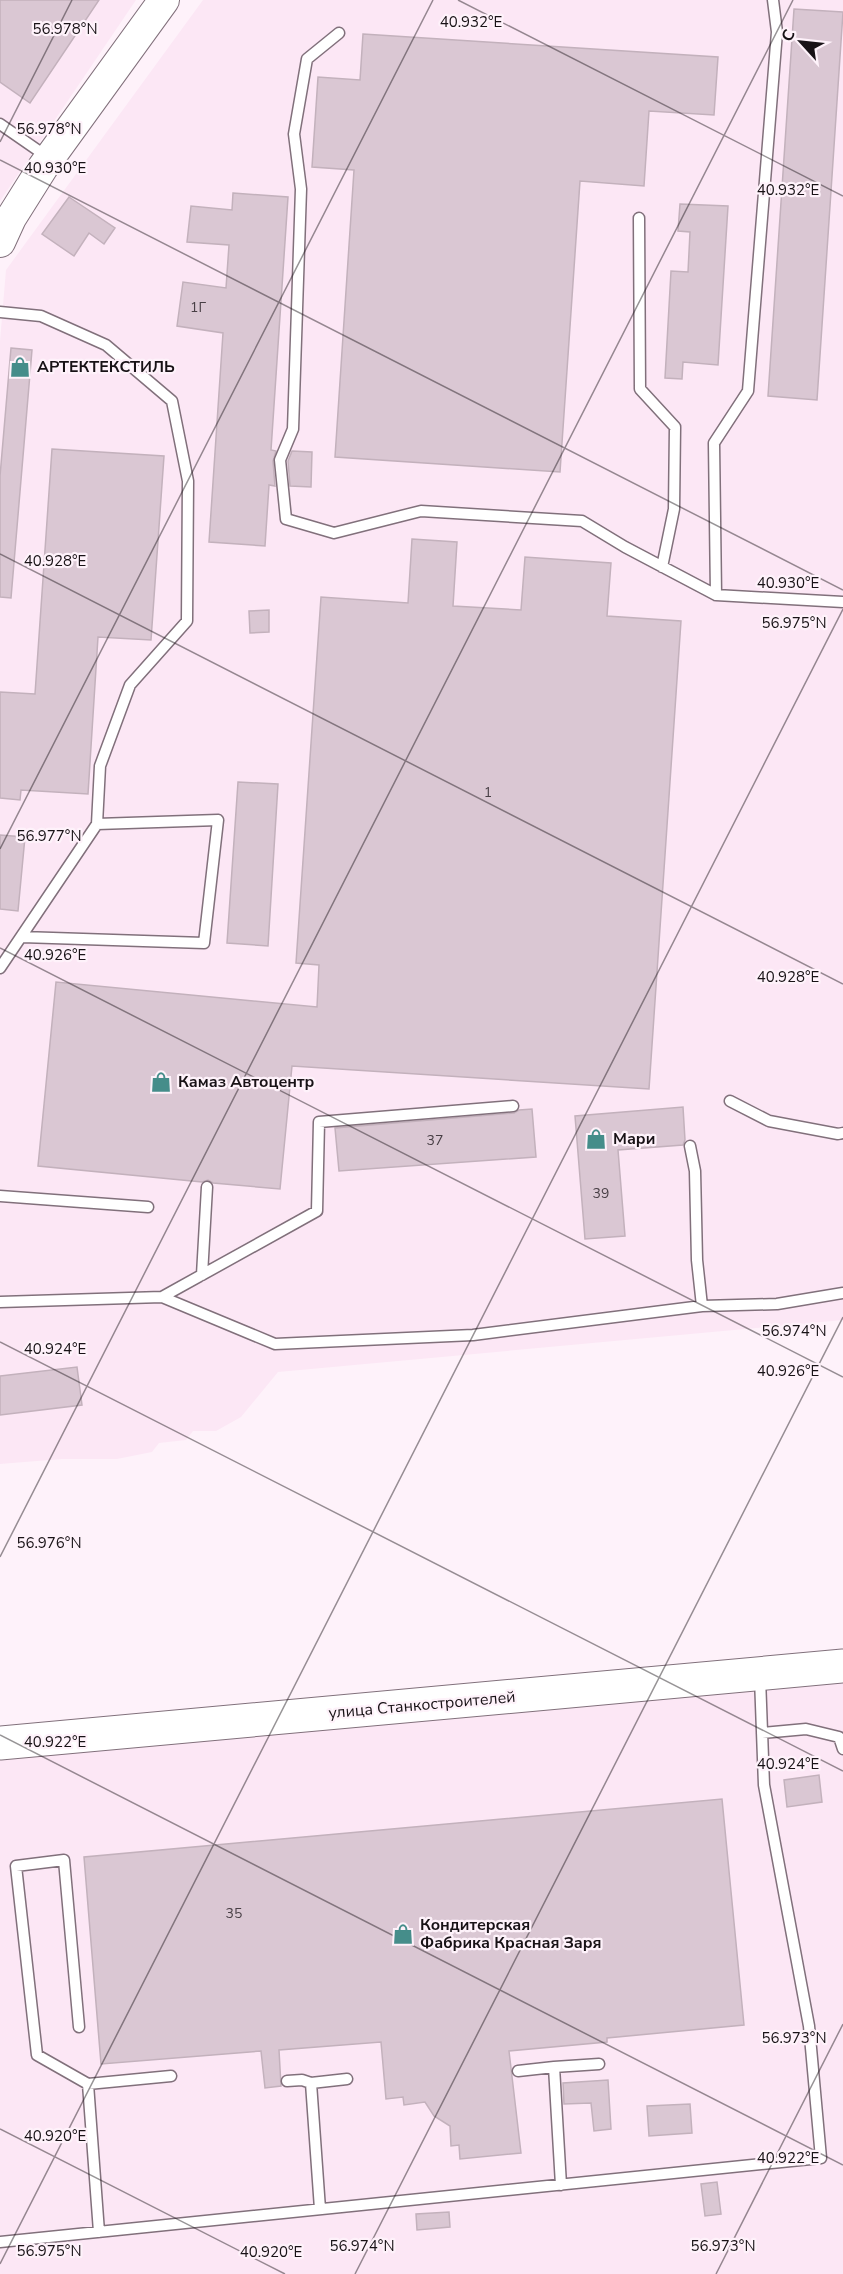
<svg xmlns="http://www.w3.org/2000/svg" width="843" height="2274" viewBox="0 0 843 2274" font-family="'Nunito Sans',sans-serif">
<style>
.built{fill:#fce7f5}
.building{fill:#dac7d3;stroke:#c3b1bc;stroke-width:1.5}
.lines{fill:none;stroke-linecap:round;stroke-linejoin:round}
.lane-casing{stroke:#81707b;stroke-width:13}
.secondary-casing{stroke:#81707b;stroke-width:32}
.primary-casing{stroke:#81707b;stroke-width:35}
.lane{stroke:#fff;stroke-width:10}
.secondary{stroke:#fff;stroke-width:30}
.primary{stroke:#fff;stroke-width:33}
.ticks{fill:none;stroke:#181216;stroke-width:1.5;stroke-opacity:0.45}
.labels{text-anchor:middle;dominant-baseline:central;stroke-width:4.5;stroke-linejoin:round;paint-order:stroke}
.number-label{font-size:14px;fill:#483f45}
.poi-label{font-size:16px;font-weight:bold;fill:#181216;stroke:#fef2fa;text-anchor:start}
.street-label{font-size:16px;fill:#181216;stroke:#fef2fa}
.ticks-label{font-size:15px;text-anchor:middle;fill:#181216;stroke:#fef2fa;stroke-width:4.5;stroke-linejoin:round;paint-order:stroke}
</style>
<rect width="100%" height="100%" fill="#fef2fa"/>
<path class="built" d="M0,0H136L0,201Z
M203,0H843V1320L278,1372L241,1417L216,1431H193L186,1440L159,1443L152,1452L117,1459H62L0,1464V341L6,270Z
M843,1672V2274H0V1752Z"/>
<path class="building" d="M0,0H99L30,103L0,82Z
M794,9L843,12L817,400L768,396Z
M363,34L718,57L714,115L649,111L644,186L580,181L560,472L335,457L354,170L312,167L318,77L360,80Z
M233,193L288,197L271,450L276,451L273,461L275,486L269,485L265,546L209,542L223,333L177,326L183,282L226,288L229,245L187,242L191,206L232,210Z
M69,197L115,228L104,244L89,233L74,256L42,234Z
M680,204L728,206L718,365L683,362L682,379L665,378L671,271L688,272L690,232L678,231Z
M11,348L32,350L11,598L0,597V476Z
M52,449L164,456L151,640L98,637L88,794L21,790L20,800L0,798V692L35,694Z
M292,451L312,452L311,487L290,486L288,461Z
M412,539L457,542L453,606L521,610L525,557L611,563L607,616L681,621L649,1089L292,1066L280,1189L213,1183L208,1180L202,1182L38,1166L56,982L317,1007L319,965L296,963L321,597L408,603Z
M269,610V632L250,633L249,611Z
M238,782L278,784L268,946L227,943Z
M0,835L25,837L18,911L0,909Z
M683,1107L685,1140L683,1145L618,1150L625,1236L585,1239L575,1116Z
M532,1109L536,1157L339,1171L335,1128L514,1113L519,1110Z
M77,1367L82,1405L0,1415V1376Z
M819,1775L822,1802L787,1807L784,1780Z
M722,1799L744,2025L607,2038V2042L509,2051L521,2153L460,2159L459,2145L451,2146L450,2126L434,2116L425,2102L404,2105L403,2097L386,2099L381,2042L279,2050L281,2086L265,2088L261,2051L101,2064L84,1857Z
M608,2080L611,2129L594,2131L591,2103L564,2104L563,2083Z
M690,2104L692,2133L649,2136L647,2106Z
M717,2182L721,2214L705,2216L701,2184Z
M449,2212L450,2227L417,2230L416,2214Z"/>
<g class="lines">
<g class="lane-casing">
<path id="lane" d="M339,33L307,59L294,134L301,189L293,429L280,460L286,519L334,533L421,511L582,521L625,547L716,595L843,602
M0,124L49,158
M639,218L640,389L675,427L674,509L662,567
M0,312L41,316L106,345L172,401L188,481L187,621L130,685L100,766L97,824L0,968
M716,595L714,443L748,391L777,32L773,0
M22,937L204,943L218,820L97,824
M730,1101L769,1121L838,1134L843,1133
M690,1146L695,1171L697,1260L702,1306
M0,1196L148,1207
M202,1275L207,1187
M162,1297L317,1211L319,1122L513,1106
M0,1302L162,1297L275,1344L473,1335L702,1306L777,1304L843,1293
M762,1733L806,1729L839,1737L843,1749
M79,2027L64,1860L16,1866L37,2055L88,2084L99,2232
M554,2067L599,2064
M518,2071L554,2067L561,2185
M287,2081L302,2080L311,2083
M88,2084L171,2076
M320,2209L311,2083L347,2079
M0,2242L821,2158L809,2026L764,1785L760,1678"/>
</g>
<g class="secondary-casing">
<path id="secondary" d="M0,242L11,218L43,167L164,0"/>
</g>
<g class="primary-casing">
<path id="primary" d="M0,1743L843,1666"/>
</g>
<use href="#lane" class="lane"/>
<use href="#secondary" class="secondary"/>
<use href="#primary" class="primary"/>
</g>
<path class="ticks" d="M458,0L843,196M0,142L72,0M0,160L843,590M0,554L843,984M0,849L433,0M0,948L843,1377M0,1342L843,1771M0,1557L793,0M0,1735L843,2165M0,2129L285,2274M0,2264L843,609M355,2274L843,1317M716,2274L843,2024"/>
<defs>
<g id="shop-bare" transform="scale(1.62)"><path d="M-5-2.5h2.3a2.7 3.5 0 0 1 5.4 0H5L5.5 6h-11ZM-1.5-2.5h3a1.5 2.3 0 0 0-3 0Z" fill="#458d8a" stroke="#fef2fa" stroke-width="2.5" paint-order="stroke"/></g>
</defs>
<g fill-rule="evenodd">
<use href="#shop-bare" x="20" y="367"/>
<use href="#shop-bare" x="161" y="1082"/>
<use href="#shop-bare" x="596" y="1139"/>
<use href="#shop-bare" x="403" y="1934"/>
</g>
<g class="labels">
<g class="number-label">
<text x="198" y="307">1Г</text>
<text x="488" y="792">1</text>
<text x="435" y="1140">37</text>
<text x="601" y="1193">39</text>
<text x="234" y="1913">35</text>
</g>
<g class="poi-label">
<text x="37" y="367">АРТЕКТЕКСТИЛЬ</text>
<text x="178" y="1082">Камаз Автоцентр</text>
<text x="613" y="1139">Мари</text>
<text x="420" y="1925">Кондитерская<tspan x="420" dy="18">Фабрика Красная Заря</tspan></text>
</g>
<g class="street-label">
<text transform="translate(422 1705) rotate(-5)">улица Станкостроителей</text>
</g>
</g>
<g class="ticks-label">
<text x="471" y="27">40.932°E</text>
<text x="65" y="34">56.978°N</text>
<text x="49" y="134">56.978°N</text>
<text x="55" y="173">40.930°E</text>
<text x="788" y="195">40.932°E</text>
<text x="55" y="566">40.928°E</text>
<text x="788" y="588">40.930°E</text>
<text x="794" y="628">56.975°N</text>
<text x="49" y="841">56.977°N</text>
<text x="55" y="960">40.926°E</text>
<text x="788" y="982">40.928°E</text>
<text x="794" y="1336">56.974°N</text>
<text x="55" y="1354">40.924°E</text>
<text x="788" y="1376">40.926°E</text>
<text x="49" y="1548">56.976°N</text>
<text x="55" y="1747">40.922°E</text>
<text x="788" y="1769">40.924°E</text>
<text x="794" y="2043">56.973°N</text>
<text x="55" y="2141">40.920°E</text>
<text x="788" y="2163">40.922°E</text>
<text x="362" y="2251">56.974°N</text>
<text x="723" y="2251">56.973°N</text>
<text x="49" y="2256">56.975°N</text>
<text x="271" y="2257">40.920°E</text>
</g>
<g transform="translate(801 42) rotate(297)" stroke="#fef2fa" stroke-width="4.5" paint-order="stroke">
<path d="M0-4.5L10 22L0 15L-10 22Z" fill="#181216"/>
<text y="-9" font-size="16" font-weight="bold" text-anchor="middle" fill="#181216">С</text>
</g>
</svg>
